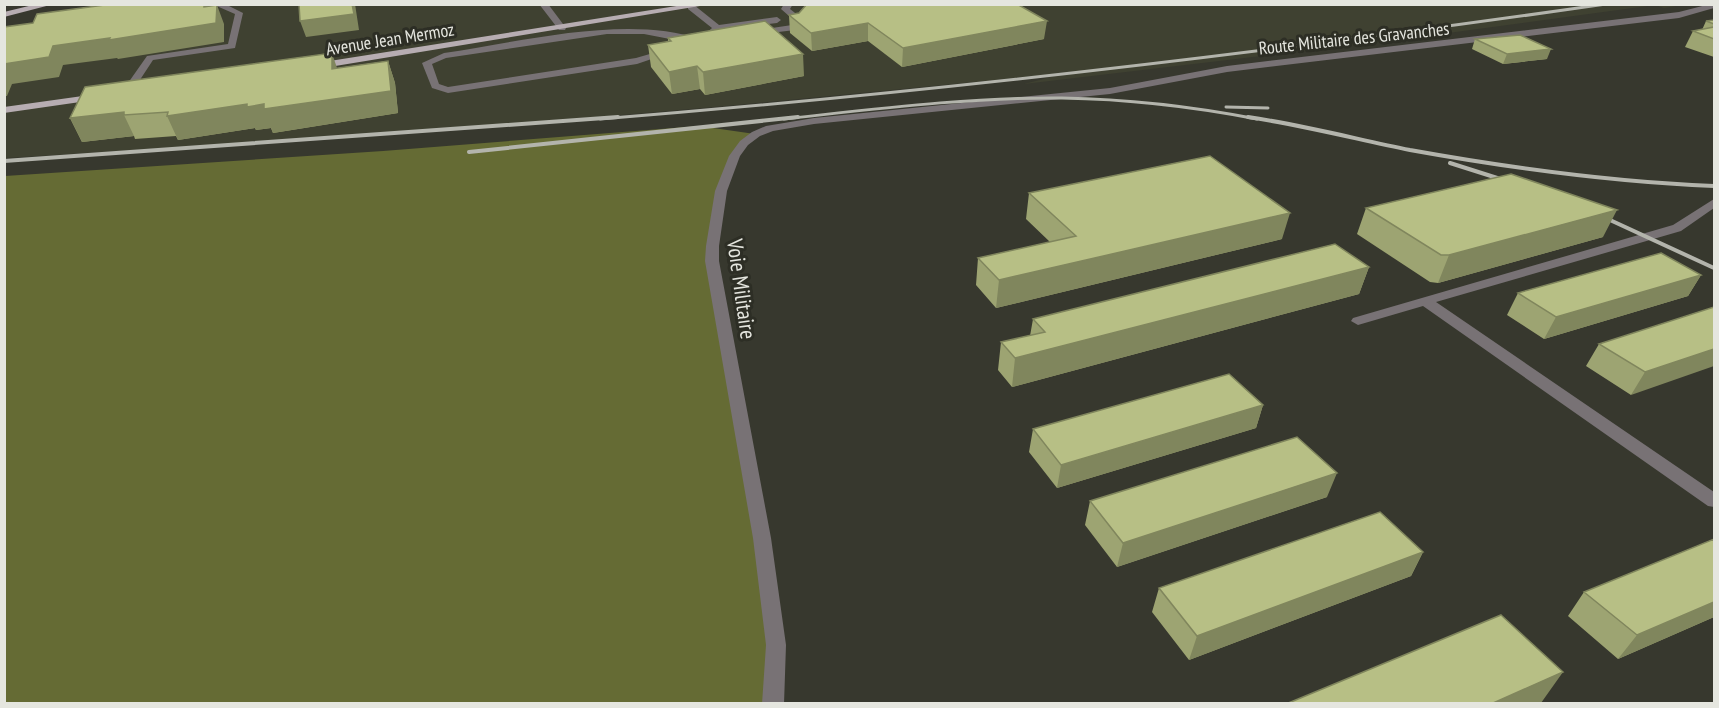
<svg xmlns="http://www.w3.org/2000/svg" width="1719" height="708" viewBox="0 0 1719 708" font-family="'PT Sans Narrow',sans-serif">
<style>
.built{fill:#3f4131}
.forest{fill:#656b34}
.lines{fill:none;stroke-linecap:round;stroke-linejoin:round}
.minor{fill:#787275;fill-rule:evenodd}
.major{fill:#b7adb2;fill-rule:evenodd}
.rail-far1{stroke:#b3b4ac;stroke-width:3}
.rail{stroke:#b3b4ac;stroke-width:4}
.wall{fill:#9da472}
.shaded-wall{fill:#80865d}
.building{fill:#b7bf85;stroke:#80865d;stroke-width:1.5}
.labels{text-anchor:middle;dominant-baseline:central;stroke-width:6;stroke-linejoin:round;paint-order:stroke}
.far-street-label{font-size:18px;fill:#e5e6df;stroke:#2d2e25}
.street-label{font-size:22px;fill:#e5e6df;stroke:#2d2e25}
</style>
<rect width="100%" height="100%" fill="#37382e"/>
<path class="built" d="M108,5H1682L1664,8L1655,5L1389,41L1024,84L1066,73L725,106L414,133L5,158V31Z"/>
<path class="forest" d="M699,126L755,134L738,148L712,232L762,538L773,703L5,704V176L383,151Z"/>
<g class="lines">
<path class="minor" d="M212,4H225L243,13L235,48L153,60L130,95H122L121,93L147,56L228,44L235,14Z
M539,4H548L566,28L565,30H559Z
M784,4H793L790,9L804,20V24L795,30L753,35V31L792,25L796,22L781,9Z
M1710,4H1714V8L1679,18L1227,72L1110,94L814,124L773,131L760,136L748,145L740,156L727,191L719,246V261L771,538L786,645L784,704H762L766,645L753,538L705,261L706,246L715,191L729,156L740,141L752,132L766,126L814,118L1110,88L1227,66L1679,12Z
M688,5H694L719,25L777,17L781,20L777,23L720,30L701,45L644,34H607L446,58L432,64L439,84L448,87L636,58L667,49L672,52L637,64L448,93L432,88L422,63L444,53C520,42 626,14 700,39L712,28L688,9Z
M1714,199V208L1681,231L1436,302L1714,492V507L1708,506L1423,306L1358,325L1351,321L1353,318L1673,225Z"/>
<path class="major" d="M37,4H54L4,17V12Z
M689,4H712L317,69L312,66L317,63Z
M97,94L101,95V99L4,113V107Z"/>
<path class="rail-far1" d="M1226,107L1268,108
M600,119C936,92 1272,52 1606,4
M784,119C876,109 969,97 1062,98C1125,99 1195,107 1257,119"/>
<path class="rail" d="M1248,117C1302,125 1356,139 1410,150C1510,168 1612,182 1714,186
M469,152L798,117
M4,161L618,117
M1450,163L1513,183
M1597,214L1714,268"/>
</g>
<path class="wall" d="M789,15L1044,39L902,67L868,41L812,51L790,33Z
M1714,20V57L1685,47L1693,31L1702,30L1706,21Z
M668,38L804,76L705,95L700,89L672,94L651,67L648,45L668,42Z
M1475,39L1547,59L1503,64L1472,49Z
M388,61L395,83L398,113L273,133L271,128L256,130L255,128L178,140L176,136L135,139L134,136L82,142L70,118L337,68Z
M1029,193L1282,239L996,308L976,285L978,258L1050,242L1026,219Z
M1366,208L1603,237L1438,283L1430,282L1357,234Z
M1369,267L1359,294L1012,387L998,370L1001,342L1030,336L1033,319Z
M1701,275L1688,296L1544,339L1507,315L1518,293Z
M1714,307L1631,395L1586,366L1599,344Z
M1263,405L1256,428L1057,488L1029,452L1033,429Z
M1327,497L1117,567L1085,525L1090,501Z
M1714,539V617L1618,659L1568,616L1584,592Z
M1423,552L1411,576L1189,660L1152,612L1159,588Z"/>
<path class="shaded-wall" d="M204,4H208L211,14L217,5L224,24V42L118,59L117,58L63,65L59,77L12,84L7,96H4V64L53,46L204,7Z
M352,4H355L359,30L306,37L300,21Z
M559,4H575L560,6Z
M1047,21L1044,39L902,67L903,48Z
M868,23V41L812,51L811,33Z
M1551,49L1547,59L1503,64L1507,54Z
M332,53L339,74L332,69Z
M803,54L804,76L705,95L703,72Z
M388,61L395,83L398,113L273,133L271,128L256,130L255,128L178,140L167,116L247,104H264Z
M697,66L700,89L672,94L669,72Z
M124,112V115L134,136L82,142L70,118Z
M1617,210L1603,237L1438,283L1449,255Z
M1290,213L1282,239L996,308L999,280Z
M1369,267L1359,294L1012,387L1015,358Z
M1701,275L1688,296L1544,339L1556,317Z
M1714,349V366L1631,395L1645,372Z
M1263,405L1256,428L1057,488L1061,465Z
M1337,473L1327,497L1117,567L1123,543Z
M1423,552L1411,576L1189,660L1197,636Z
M1714,602V617L1618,659L1637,635Z
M1563,672L1541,703L1539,704H1491Z"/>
<path class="building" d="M112,4H204V7L217,5L216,23L109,40L110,38L53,46L49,57L4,64V27L33,23L37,14Z
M299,4H352L354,14L300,21Z
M807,4H1017L1047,21L903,48L868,23L811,33L789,15L799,13Z
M1714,20V24L1706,21Z
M765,21L803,54L703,72L697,66L669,72L648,45L671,41L668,38Z
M1714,27V39L1693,31Z
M1520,35L1551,49L1507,54L1475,39Z
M332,53V69L388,61L391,91L264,109V104L247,107V104L167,116L168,112L124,115V112L70,118L85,87Z
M1210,156L1290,213L999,280L978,258L1076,236L1029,193Z
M1511,174L1617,210L1449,255H1441L1366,208Z
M1335,244L1369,267L1015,358L1001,342L1045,332L1033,319Z
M1661,253L1701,275L1556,317L1518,293Z
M1714,307V349L1645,372L1599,344Z
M1229,374L1263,405L1061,465L1033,429Z
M1297,437L1337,473L1123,543L1090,501Z
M1380,512L1423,552L1197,636L1159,588Z
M1714,539V602L1637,635L1584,592Z
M1501,615L1563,672L1491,704H1286Z"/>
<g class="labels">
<g class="far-street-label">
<text transform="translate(1354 38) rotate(-6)">Route Militaire des Gravanches</text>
<text transform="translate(390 39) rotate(-9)">Avenue Jean Mermoz</text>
</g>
<g class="street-label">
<text transform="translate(742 289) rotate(82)">Voie Militaire</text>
</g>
</g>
<rect width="1719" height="708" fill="none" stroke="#e5e6df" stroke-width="12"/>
</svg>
